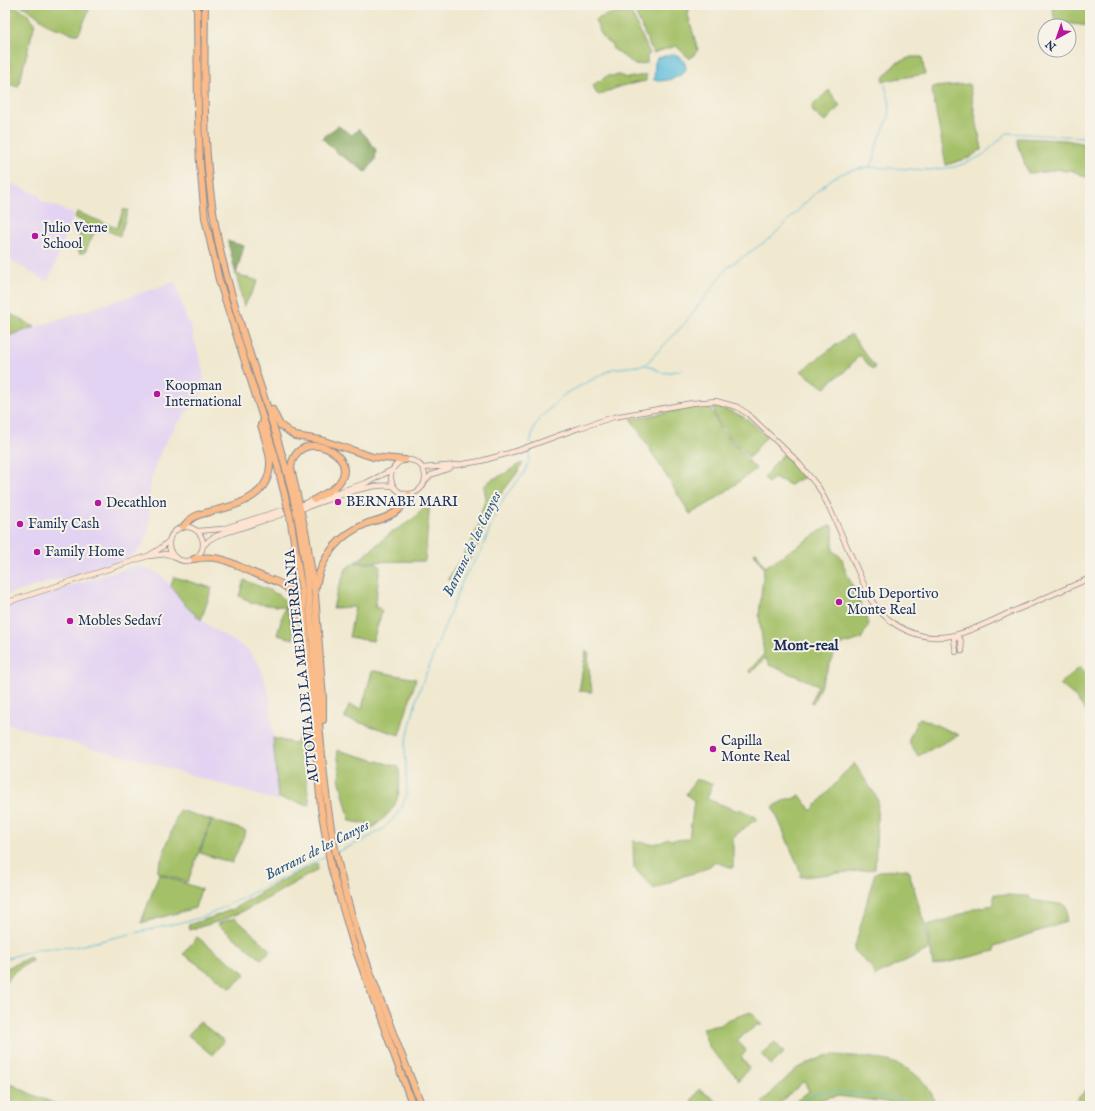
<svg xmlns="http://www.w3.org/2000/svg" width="1095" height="1111" viewBox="0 0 1095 1111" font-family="'IM FELL English',serif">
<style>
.built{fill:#e3d3f2}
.green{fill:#a4c067;stroke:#607862}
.forest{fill:#83a65c;stroke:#4f6a5d}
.water{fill:#5bbcd9;stroke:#3b769c}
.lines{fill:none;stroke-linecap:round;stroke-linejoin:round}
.stream{stroke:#5bbcd9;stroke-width:1}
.secondary-casing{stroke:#868c96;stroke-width:6}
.motorway-casing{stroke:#868c96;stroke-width:8}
.secondary{stroke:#fde4d0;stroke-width:4.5}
.motorway{stroke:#f9bc8a;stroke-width:6}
.poi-dot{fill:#b5179e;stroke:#f7f3e8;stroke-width:1.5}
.labels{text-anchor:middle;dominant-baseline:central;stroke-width:4;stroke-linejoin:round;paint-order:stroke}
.poi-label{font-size:14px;fill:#1b2f5e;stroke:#f7f3e8;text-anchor:start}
.street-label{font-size:14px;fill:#1b2f5e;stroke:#f7f3e8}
.water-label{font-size:15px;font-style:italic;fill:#2e5983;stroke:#f7f3e8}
.neighbourhood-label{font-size:15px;font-weight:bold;fill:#1b2f5e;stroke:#f7f3e8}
</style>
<rect width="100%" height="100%" fill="#f7f3e8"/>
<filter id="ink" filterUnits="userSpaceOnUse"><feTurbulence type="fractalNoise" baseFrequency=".025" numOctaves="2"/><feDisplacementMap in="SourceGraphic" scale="8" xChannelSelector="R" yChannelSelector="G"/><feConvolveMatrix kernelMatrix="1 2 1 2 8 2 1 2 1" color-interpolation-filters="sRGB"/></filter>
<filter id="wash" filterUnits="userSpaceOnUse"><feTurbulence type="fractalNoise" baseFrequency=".012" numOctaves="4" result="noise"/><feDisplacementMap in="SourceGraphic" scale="16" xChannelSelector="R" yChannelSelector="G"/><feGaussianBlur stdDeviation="0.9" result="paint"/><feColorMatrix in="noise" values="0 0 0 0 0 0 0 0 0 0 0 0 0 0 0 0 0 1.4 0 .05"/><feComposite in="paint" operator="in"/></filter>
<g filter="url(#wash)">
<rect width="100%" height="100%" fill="#f0e8cf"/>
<path class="built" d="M5,181L40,195V200L74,214L49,280L46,281L5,257Z
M175,282L187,321L190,325L203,370L204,387L201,397L183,416L169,436L161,451L154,469L150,486L149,528L143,544L136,552L128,558L5,595V337Z
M134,566L151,570L162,576L194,614L215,630L246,648L259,664L266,684L270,698L278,801L138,759L98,750L5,723V607Z"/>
<path class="green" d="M5,5C17,5 28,13 35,23L18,87L5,83Z
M19,5H91L80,31L78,34H74L50,26L28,9Z
M654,5H690L688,15L698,50L690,59L676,46L653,53L635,12Z
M1052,5H1090V26L1055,22Z
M631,12L650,54L647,55V63L635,65L612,48L613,46L602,37L595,20L609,14Z
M911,57H922L925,74L883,81L882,79L896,63Z
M646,74V81L621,86L599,95L596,93L593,85L607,76L619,75L627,78L645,75Z
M969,84L982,149L969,158L946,165L932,91L933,87Z
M829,90L840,106L825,122L813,112L812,106Z
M1018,138L1066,140L1090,145V179L1071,170L1065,171L1057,169L1046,172L1028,173L1018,144Z
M123,210H128L120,236L106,230L104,227L101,232L94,233L85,252L83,253H79C78,245 81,244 79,236L86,222L75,218L77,212L117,228Z
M236,274L258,281L244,307Z
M5,311L35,327L5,337Z
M851,334L875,367L873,370L860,355L843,373L832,380L826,388L820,385L801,371Z
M709,406L721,430L756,469L713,501L690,514L631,419L689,408Z
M714,407C737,410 751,421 767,436L749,458C739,447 712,423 714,407Z
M784,453L805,477L796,481L790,485L781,480L779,481L774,478L768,483L764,477Z
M523,463L517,473L498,498L494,510L483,530L476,549L464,569L452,582L448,579L470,545L479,526L480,516L486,498L484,487C490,479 495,478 502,475C510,471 515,465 523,463Z
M430,499L425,561L355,562C367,555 376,545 387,536C401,525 421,519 427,500Z
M830,525L833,527V551L842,558L844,567L869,624L861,639L838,646L813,703L811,702L818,685L769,665L765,658L751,673L749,671L764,654L759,615L764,568L754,553L756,552L765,567Z
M353,563H376L380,566L375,607L379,608L382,611L373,641L349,637L355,607L333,608L337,592L346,569Z
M174,577L212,588L201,620L186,606L171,586Z
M244,580C258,587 277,590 287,603L286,607L290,618L294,639L277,635L285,607L250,603V601L239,596Z
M586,651L589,654L588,661L592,692L579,691Z
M1080,667L1090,678V716L1073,695L1060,684Z
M372,671H375L416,679L399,735L345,718L349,705L362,708Z
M920,718L923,719L959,735L918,756L909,743V740L917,721Z
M303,727L308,776L306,780L310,805L278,798L273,738L296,744Z
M337,750L399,767C402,800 396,809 371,829L367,823H361L350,821L339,778L340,775Z
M854,763L878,799L875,869L802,877L800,876L801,873L773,807L786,799H792L800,795L811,811Z
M696,779L712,784L707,799L738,811L739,809L756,817L757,821L752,822L733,837V868L716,862L701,871L683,876L654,889L634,868L633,841C644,843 659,847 668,838L670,840L689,839L694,801L686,794Z
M179,810L211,820L188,881L186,882L157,872Z
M212,820L246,831L232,863L200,853Z
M317,863L318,868L316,871C290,884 266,901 239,913C223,921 206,925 189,930L188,925L213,917L233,909L277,883Z
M908,869L925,925L929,949L875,976L871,967L854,950L873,879L875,873L880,871Z
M159,874L201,889L195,908L141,923Z
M994,894L1021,896H1029L1031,900L1065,905L1067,909L1066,922L995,946V951L933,966L927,925L949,919L976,908L994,905Z
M235,918L271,950L261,959L217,924Z
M197,937L246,974L231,988L183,954Z
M30,957L32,961L16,970L5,983V969Z
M751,1012L762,1025H757L737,1040L746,1051L741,1057L749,1068L738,1081V1078L709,1048L702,1028L721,1025L727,1020Z
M200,1022L224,1041L212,1055L188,1035Z
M775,1042L784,1053L771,1065L761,1054Z
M833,1055C876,1057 920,1058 937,1106H905L886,1102L839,1096L829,1097L818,1100L805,1106H790L809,1091L804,1081L777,1106H766L762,1102L796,1069L825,1056Z
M5,1081L31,1094L61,1106H5Z
M1090,1086V1106H1070Z
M699,1089L702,1091L723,1106H688Z"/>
<path class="forest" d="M338,126L352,135L358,129L365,135L376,150L375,160L366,172L336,152L322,138Z
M227,241L244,246L236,274L228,242Z"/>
<path class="water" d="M673,54C681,56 685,60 686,69C682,78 663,83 654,80L655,63L657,58Z"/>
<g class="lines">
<path class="stream" d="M869,167L874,159L877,144L889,117L890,104L885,85
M646,365L664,373L683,370
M530,443L534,428L540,418L565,394L612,369L645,365L685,323L728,267L772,237L816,192L833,178L848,171L869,167L929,170L954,167L966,163L983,155L1007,133L1083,137L1090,139
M337,852L362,841L383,829L393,819L402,807L407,794L405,746L418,694L464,577L480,553L498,509L505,496L525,472L529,460L530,448
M5,959L36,949L74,947L204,917L327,856
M797,1106C803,1101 810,1095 818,1093C829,1090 840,1092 852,1093C875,1095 896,1096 918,1106
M1079,1106L1090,1096"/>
</g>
</g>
<g filter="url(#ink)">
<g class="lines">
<g class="secondary-casing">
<path id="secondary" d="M391 477a17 17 0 1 1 34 0a17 17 0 1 1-34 0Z
M423,468L457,465L481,461L516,451L579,428L614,417L692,403L716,401L737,407L748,414L796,460L819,488L830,509L871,600C890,628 922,643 955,635C974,630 992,621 1009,613C1036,602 1063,590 1090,578
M425,481L431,475L450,468
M323,497L366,483L392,470
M303,504L316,499
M304,508C328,500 369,482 393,486
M169 544a17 17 0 1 1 34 0a17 17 0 1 1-34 0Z
M197,531L222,529L282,510
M203,546L209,540L216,536L283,514
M149,556L167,554L173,556
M5,603L148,556L161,548L169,541
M956,635L961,641L962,651
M956,635L954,639L956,652"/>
</g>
<g class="motorway-casing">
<path id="motorway" d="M197,5L198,114L200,164L205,218L219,280L275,456L290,516L302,592L321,808L331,867L353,943L413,1106
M205,5C204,88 202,172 221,254C241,342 279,426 297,515C316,614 314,715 329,815C344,916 384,1011 422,1106
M272,409L280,425L295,436L321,440L373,457L405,460
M314,500C322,494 332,492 338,484C364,454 296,424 291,468L306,535L315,594L323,699V720
M183,527C193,514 202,514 217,510C244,504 271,493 270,461C269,449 264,436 261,425
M194,559C220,553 234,565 256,574C267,579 278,580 287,588C296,597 300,610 301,622
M316,586C321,556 340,534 368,523C378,520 388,518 397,511C403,507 404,500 409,495"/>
</g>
<use href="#secondary" class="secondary"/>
<use href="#motorway" class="motorway"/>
</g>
</g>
<g class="poi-dot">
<circle cx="35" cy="236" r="4"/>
<circle cx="157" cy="394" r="4"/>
<circle cx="338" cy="502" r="4"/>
<circle cx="98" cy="503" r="4"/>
<circle cx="20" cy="524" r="4"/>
<circle cx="37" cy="552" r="4"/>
<circle cx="839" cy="602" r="4"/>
<circle cx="70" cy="621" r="4"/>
<circle cx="713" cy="749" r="4"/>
</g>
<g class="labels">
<g class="poi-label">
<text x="43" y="228">Julio Verne<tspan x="43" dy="16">School</tspan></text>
<text x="165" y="386">Koopman<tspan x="165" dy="16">International</tspan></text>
<text x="346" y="502">BERNABE MARI</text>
<text x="106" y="503">Decathlon</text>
<text x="28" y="524">Family Cash</text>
<text x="45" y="552">Family Home</text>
<text x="847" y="594">Club Deportivo<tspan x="847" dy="16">Monte Real</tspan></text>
<text x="78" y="621">Mobles Sedaví</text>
<text x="721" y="741">Capilla<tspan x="721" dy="16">Monte Real</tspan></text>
</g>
<g class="street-label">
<text transform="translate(302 666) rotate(-96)">AUTOVIA DE LA MEDITERRÀNIA</text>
</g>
<g class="water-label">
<text transform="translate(472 544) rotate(-64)">Barranc de les Canyes</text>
<text transform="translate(317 850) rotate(-27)">Barranc de les Canyes</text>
</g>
<g class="neighbourhood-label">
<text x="806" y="645">Mont-real</text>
</g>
</g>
<rect width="1095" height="1111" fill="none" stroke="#f7f3e8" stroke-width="20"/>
<g transform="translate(1057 38) rotate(220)"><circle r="19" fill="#f7f3e8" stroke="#9fa5b1"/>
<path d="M0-3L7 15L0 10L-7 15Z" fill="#b5179e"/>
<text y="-6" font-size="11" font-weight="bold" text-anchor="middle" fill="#1b2f5e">N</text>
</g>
</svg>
